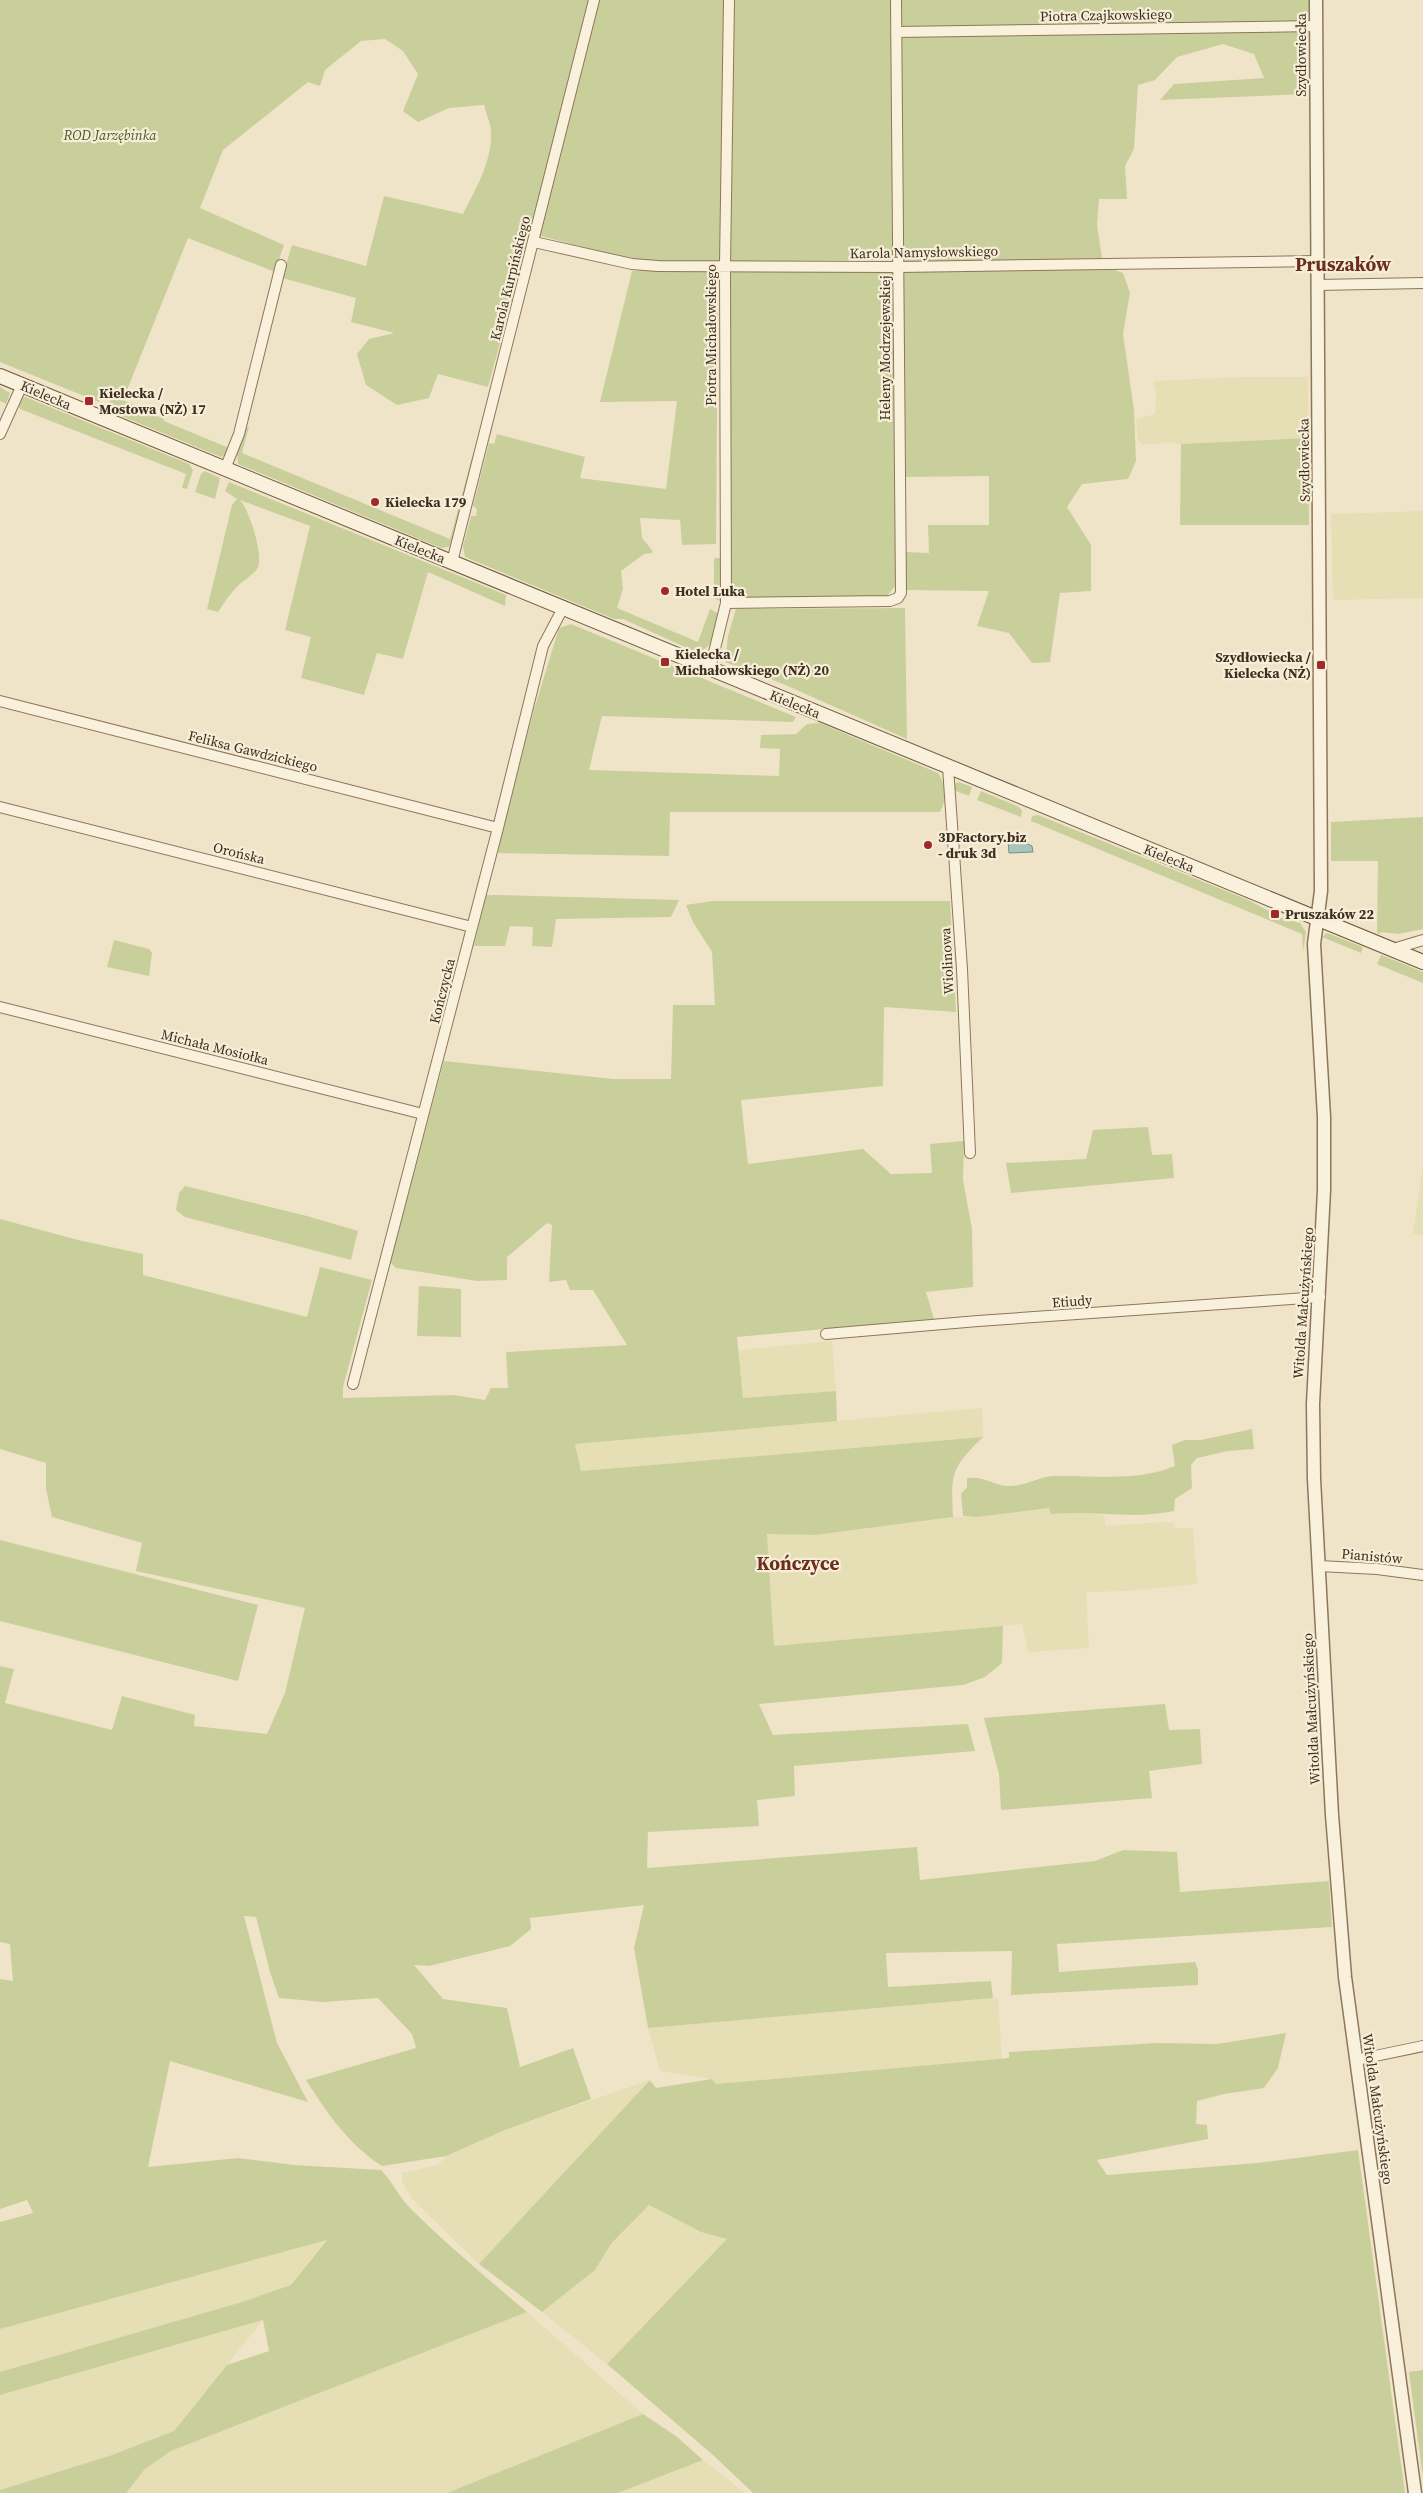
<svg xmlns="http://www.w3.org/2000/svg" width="1423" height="2493" viewBox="0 0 1423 2493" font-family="'Source Serif 4',serif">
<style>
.farmland{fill:#e6deb5}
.green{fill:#c9cf9b}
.water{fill:#a9c4bc;stroke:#6f938a}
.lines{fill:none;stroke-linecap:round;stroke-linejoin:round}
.minor-casing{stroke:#8d765c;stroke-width:12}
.tertiary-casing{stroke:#8d765c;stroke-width:15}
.secondary-casing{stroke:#6f573f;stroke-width:16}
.minor{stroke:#faf1dc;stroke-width:10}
.tertiary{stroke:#faf1dc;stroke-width:12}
.secondary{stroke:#faf1dc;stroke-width:14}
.poi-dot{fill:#9e2a2b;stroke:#f7eed8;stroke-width:2}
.labels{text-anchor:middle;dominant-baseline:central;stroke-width:4.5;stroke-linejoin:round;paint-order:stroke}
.street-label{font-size:14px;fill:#3d2e20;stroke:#f7eed8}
.park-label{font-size:14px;font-style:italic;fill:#4d5a26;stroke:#f7eed8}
.poi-label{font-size:14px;font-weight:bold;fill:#3d2e20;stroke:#f7eed8;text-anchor:start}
.district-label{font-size:19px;font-weight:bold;fill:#6b2e1e;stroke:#f7eed8}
</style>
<rect width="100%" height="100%" fill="#f0e4c8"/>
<path class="farmland" d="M1243,377H1308V438L1181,444L1171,442L1142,445L1138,440L1136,419L1155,414L1156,390L1153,381Z
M1423,511V598L1333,600L1331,514Z
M1423,1166V1236L1413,1234Z
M832,1341L836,1391L743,1398L738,1350Z
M982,1408L983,1437L581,1471L575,1444Z
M1049,1508L1052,1514L1068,1512L1104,1515L1106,1526L1163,1522L1174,1523L1175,1528H1193L1197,1584L1127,1591L1086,1592L1089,1648L1028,1652L1022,1624L774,1647L767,1534L815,1535L953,1517H977Z
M993,1998L998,1999L1002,2059L716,2084L712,2079L660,2071L648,2028Z
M650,2080L479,2264L414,2201L402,2183V2173L438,2165L446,2156L505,2130Z
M649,2205L701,2232L728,2239L607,2364L542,2312L595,2270L609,2247Z
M327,2239L291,2285L242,2302L0,2372V2329Z
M527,2312L643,2414L447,2493H126L145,2469L171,2451Z
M263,2320L174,2431L112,2455L0,2490V2395Z
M703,2460L745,2493H618Z"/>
<path class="green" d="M0,0H1318V24L1299,22L900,27L895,257L889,260L638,262L530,233L488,387L438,374L429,398L397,405L366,385L357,354L369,339L394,333L351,322L356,298L282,278L292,245L366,266L384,196L463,214C476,188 492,162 491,132C491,124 486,114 484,105L449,108L418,122L403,111L418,74L403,51L385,39L361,41L325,70L320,86L308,82L223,150L200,208L284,245L275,272L188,238L123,400L164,419V421L229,448L227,454L221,457L109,411L110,395L103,392L99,402L0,362Z
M1305,32L1306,94L1160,100L1174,84L1264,78L1254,54L1223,44L1177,57L1155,80L1138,85L1134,149L1125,166L1127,199H1099L1097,225L1102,258L903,263L900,36Z
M1104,266L1123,273L1130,293L1123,334L1134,410L1136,461L1128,479L1082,484L1067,507L1091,545V591L1060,593L1050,662L1032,663L1009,633L977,626L989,591L905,590V552L929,553L928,525H989V476L906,477L902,270Z
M718,269L716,544L682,545L680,520L640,518L642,538L652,550V553L644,554L621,571L623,589L617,608L698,642L710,609L719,614C715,629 715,650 696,652L623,619H614L465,557L463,546L471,516H476L477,509L473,506L489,443L494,444L497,434L585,457L580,478L666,489L677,401L600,402L632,271Z
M730,269L892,270L896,585L887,596L728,599Z
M0,387L10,393L6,404L0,401Z
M23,396L189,464L193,470L187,489L182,488L186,474L20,409L18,404Z
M249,427L242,453L450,539L474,450L477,451L452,546L441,548L238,464L237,453L244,429Z
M1308,438L1309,525H1180L1181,444Z
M205,471L220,478L215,499L195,492L201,474Z
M229,482L506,595L505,606L428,572L403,659L377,653L364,695L301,678L311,637L285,630L310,526L240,500C249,509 265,558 257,569C251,577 240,582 234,590C228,596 223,605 218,612L207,609L232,505L237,499L225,491Z
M716,558H722L721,602L711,596L714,586V559Z
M905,608L907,739L783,684L725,662L728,636L736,609Z
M571,624L796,717L793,722L602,716L589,770L779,776L780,749L760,748L761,735L796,734L807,724L820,723L938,773C947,787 947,798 940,812H670L669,856L497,853L533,713L559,628Z
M959,782L972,787L969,796L953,790L954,784Z
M981,791L1019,807L1022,811L1021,817L977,800Z
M1038,815L1246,899L1273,913L1272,915L1300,923L1306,932L1303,952L1302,934L1031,821L1032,816Z
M1423,817V929L1398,934L1381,932L1380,934L1377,933L1378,861H1331V822Z
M486,895H499L679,900L671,917L556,919L552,947L532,946L533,927L510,926L505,946H474Z
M712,901H950L956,1012L884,1007L883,1086L741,1100L748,1164L863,1149L891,1174L932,1173L930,1144L964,1141L963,1180L972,1229L973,1287L926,1292L934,1319L737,1337L743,1398L836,1391L837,1421L575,1444L581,1471L983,1437C951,1468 951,1473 953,1517L815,1535L767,1534L774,1646L1003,1626L1002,1663L985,1677L963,1685L759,1704L773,1735L968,1724L975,1751L794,1766L795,1796L757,1800L759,1826L648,1832L647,1868L917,1847L920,1880L1095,1861L1123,1850L1177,1852L1180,1892L1329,1881L1332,1927L1057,1944L1059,1972L1195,1962L1198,1970V1985L1011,1995L1012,1951L886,1953L888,1987L991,1981L993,1998L648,2028L634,1948L644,1905L530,1918L531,1929L510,1946L429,1966L414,1965L443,1999L507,2008L520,2067L573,2048L591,2099L505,2130L446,2156L382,2166C349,2145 327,2113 306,2080L416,2048L412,2034L378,1998L323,2002L279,1998L270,1972L256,1917L244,1916L277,2043L308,2102L170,2061L148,2167L238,2158L294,2165L381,2170C392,2181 397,2194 409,2207C446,2244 487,2278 527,2312L171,2451L145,2469L126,2493H0V2490L112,2455L174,2431L227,2365L269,2351L263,2320L0,2395V2372L242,2302L291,2285L327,2240L0,2329V2222L33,2213L27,2200L0,2209V1979L13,1981L10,1944L0,1942V1666L14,1669L5,1703L112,1730L122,1696L195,1715L194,1726L267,1734L285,1693L305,1608L136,1571L142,1543L52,1517L46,1489V1463L0,1449V1219L78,1240L143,1254V1275L307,1317L320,1267L372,1280L343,1387V1398L454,1395L485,1400L491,1388H508L506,1352L627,1345L593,1290H570L566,1280L549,1282L552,1225L547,1223L507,1257V1280L477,1281L396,1268L390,1262L444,1061L613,1079H671L673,1005H715L712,952L693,922L686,905Z
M1327,933L1363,947L1361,953L1322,937Z
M114,940L149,949L152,953L149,976L107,967Z
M1381,955L1423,972V983L1377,964Z
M1148,1127L1152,1155L1172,1154L1174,1178L1011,1193L1006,1163L1086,1159L1093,1130Z
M185,1186L307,1216L358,1231L351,1260L185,1217L176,1210L179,1193Z
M419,1286L461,1289V1337L417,1336Z
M1252,1429L1254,1449L1228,1451L1197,1458L1191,1465L1192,1488L1175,1499L1174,1511C1134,1520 1092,1510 1051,1514L1049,1508L977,1517L963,1516L961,1494L967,1487V1478C986,1476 992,1485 1008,1486C1023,1487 1038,1477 1053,1476C1094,1475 1137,1482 1175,1466L1172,1445L1185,1440H1201Z
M0,1540L258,1605L238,1681L0,1621Z
M1165,1704L1169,1730L1200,1729L1202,1764L1149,1771L1152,1798L1001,1810L999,1774L984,1718Z
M1286,2033L1278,2068L1264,2088L1224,2094L1197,2101L1196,2124L1207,2125L1208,2139L1097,2160L1107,2175L1258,2163L1358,2150L1405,2493H753L713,2455L607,2364L727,2239L701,2232L649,2205L611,2244L595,2270L542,2312L479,2264L650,2080L656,2088L712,2079L716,2084L1009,2058V2052L1157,2043L1217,2044Z
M1423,2370V2478L1409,2372Z
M643,2414L676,2436L703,2460L618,2493H447Z"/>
<path class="water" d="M1008,840H1019L1032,846L1033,852L1009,853Z"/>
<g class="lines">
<g class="minor-casing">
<path id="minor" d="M896,32L1316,26
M534,242L632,264L658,266L898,267L1317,261
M1317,285L1423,283
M0,434L22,385
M225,469L239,434L281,265
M452,562L594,0
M726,603L890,601L898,598L901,593L896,0
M710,669L726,603L725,265L729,0
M0,701L498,828
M948,767L962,969L970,1153
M0,807L472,927
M1393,949L1423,940
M0,1007L423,1114
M826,1334L978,1321L1320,1297
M353,1384L498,828L543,646L563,608
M1319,1566L1377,1569L1423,1575
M1356,2060L1423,2046"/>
</g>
<g class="tertiary-casing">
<path id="tertiary" d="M1316,0L1321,891L1314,944L1324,1117V1190L1313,1404L1314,1479L1332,1815L1345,1977L1415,2493"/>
</g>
<g class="secondary-casing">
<path id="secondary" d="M0,376L1423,962"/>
</g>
<use href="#minor" class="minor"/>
<use href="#tertiary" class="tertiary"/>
<use href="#secondary" class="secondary"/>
</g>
<g class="poi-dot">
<rect x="84" y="396" width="10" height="10" rx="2.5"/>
<circle cx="375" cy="502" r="5"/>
<circle cx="665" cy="591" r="5"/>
<rect x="660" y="657" width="10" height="10" rx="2.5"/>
<rect x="1316" y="660" width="10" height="10" rx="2.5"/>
<circle cx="928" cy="845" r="5"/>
<rect x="1270" y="909" width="10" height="10" rx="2.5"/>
</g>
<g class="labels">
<g class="street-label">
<text transform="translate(1106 15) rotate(-1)">Piotra Czajkowskiego</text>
<text transform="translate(1301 55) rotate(-90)">Szydłowiecka</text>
<text transform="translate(924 252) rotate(-1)">Karola Namysłowskiego</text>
<text transform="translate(510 278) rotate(-76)">Karola Kurpińskiego</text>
<text transform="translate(711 335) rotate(-90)">Piotra Michałowskiego</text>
<text transform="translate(885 348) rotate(-90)">Heleny Modrzejewskiej</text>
<text transform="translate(46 395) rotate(23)">Kielecka</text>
<text transform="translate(1304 460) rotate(-91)">Szydłowiecka</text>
<text transform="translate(420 549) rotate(22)">Kielecka</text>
<text transform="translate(795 704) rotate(22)">Kielecka</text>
<text transform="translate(253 751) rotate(14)">Feliksa Gawdzickiego</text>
<text transform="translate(239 853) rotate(14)">Orońska</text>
<text transform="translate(1169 858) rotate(22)">Kielecka</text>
<text transform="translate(947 961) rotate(-93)">Wiolinowa</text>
<text transform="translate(442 991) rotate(-76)">Kończycka</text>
<text transform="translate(215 1047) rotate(14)">Michała Mosiołka</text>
<text transform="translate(1072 1301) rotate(-4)">Etiudy</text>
<text transform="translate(1303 1303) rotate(-86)">Witolda Małcużyńskiego</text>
<text transform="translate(1372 1556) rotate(5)">Pianistów</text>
<text transform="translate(1311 1709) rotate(-93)">Witolda Małcużyńskiego</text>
<text transform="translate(1378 2109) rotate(82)">Witolda Małcużyńskiego</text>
</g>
<g class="park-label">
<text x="110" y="135">ROD Jarzębinka</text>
</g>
<g class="poi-label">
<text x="99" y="393">Kielecka /<tspan x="99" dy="16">Mostowa (NŻ) 17</tspan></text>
<text x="385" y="502">Kielecka 179</text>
<text x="675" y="591">Hotel Luka</text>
<text x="675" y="654">Kielecka /<tspan x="675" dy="16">Michałowskiego (NŻ) 20</tspan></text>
<text x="1311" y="657" text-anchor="end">Szydłowiecka /<tspan x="1311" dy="16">Kielecka (NŻ)</tspan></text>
<text x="938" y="837">3DFactory.biz<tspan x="938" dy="16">- druk 3d</tspan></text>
<text x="1285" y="914">Pruszaków 22</text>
</g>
<g class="district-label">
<text x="1343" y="264">Pruszaków</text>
<text x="798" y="1563">Kończyce</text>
</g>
</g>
</svg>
